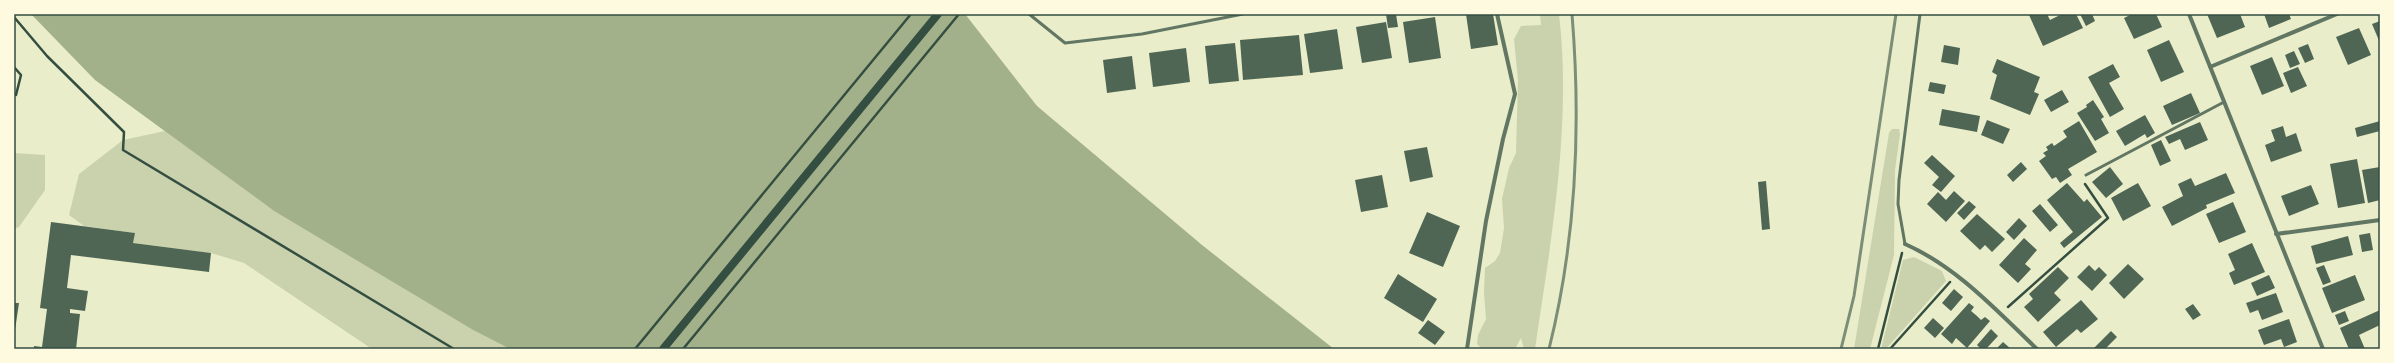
<svg xmlns="http://www.w3.org/2000/svg" width="2394" height="363" viewBox="0 0 2394 363" font-family="Inter,sans-serif">
<style>
.green{fill:#cad2ad}
.water{fill:#a3b18a}
.building{fill:#4f6655}
.lines{fill:none;stroke-linecap:round;stroke-linejoin:round}
.path{stroke:#344e41;stroke-width:2.5}
.service{stroke:#617663;stroke-width:3}
.minor{stroke:#617663;stroke-width:4}
.secondary{stroke:#344e41;stroke-width:8}
.rail{stroke:#7c8e77;stroke-width:3}
.neatline{fill:none;stroke:#344e41;stroke-width:1.5}
</style>
<rect width="100%" height="100%" fill="#e9edc9"/>
<path class="green" d="M1538,14H1559C1572,124 1551,240 1535,349H1524L1521,338L1515,349H1482L1477,344L1478,335L1486,319L1484,293L1485,268L1495,261L1500,253L1504,228L1502,199L1509,168L1516,153L1518,80L1514,39L1521,26L1541,25L1540,14Z
M1892,129H1899L1900,134L1895,170L1894,255L1870,349H1854L1889,133Z
M165,131L274,211L473,330L510,349H372L244,263L211,253L133,243L134,233L84,226L69,215L79,174L123,140Z
M14,153L45,155V190L19,227L14,229Z
M1914,257L1942,271L1946,281L1886,349H1881L1903,260Z"/>
<path class="water" d="M31,14H965L1037,106L1202,245L1334,349H510L473,330L274,211L95,80Z"/>
<path class="building" d="M1386,14H1396L1398,27L1388,28Z
M1466,14H1493L1498,45L1471,49Z
M2031,14H2047L2050,20L2062,14H2076L2083,28L2043,46L2029,15Z
M2080,14H2092L2095,21L2086,26Z
M2132,14H2156L2162,27L2134,39L2124,18Z
M2207,14H2240L2245,27L2217,38Z
M2264,14H2289L2291,19L2269,28Z
M1435,17L1441,58L1409,63L1403,22Z
M2380,21V43L2372,24Z
M1386,22L1392,58L1362,63L1356,27Z
M2359,28L2371,55L2348,65L2336,37Z
M1337,29L1343,69L1310,73L1304,34Z
M1299,35L1303,75L1243,80L1240,40Z
M2169,40L2184,72L2161,82L2147,50Z
M1235,43L1239,81L1209,84L1205,46Z
M2308,44L2314,59L2305,63L2298,48Z
M1944,45L1960,48L1958,65L1941,62Z
M1186,48L1190,82L1153,87L1149,53Z
M2294,51L2300,64L2290,68L2285,55Z
M1132,56L1136,89L1107,93L1103,60Z
M2272,57L2284,86L2262,95L2250,66Z
M1997,59L2040,77L2034,92L2039,94L2030,115L1990,99L1997,75L1992,72Z
M2113,64L2120,77L2109,83L2124,109L2110,117L2088,77Z
M2298,67L2307,86L2291,93L2283,73Z
M1930,82L1946,85L1944,94L1928,91Z
M2062,90L2069,102L2051,112L2044,100Z
M2191,93L2200,113L2172,125L2163,106Z
M2093,100L2104,117L2101,119L2109,133L2095,141L2077,113L2087,107L2086,105Z
M1942,109L1980,116L1977,132L1939,125Z
M2145,115L2155,133L2147,138L2145,134L2125,146L2116,131Z
M1987,120L2010,129L2003,144L1981,135Z
M2079,121L2097,152L2068,169L2072,175L2060,183L2056,177L2052,179L2039,161L2046,156L2043,153L2048,150L2046,147L2052,143L2054,146L2067,137L2063,131Z
M2380,121V131L2357,137L2355,128Z
M2200,122L2208,140L2185,150L2180,139L2169,144L2165,137Z
M2283,126L2286,137L2296,133L2302,151L2271,162L2265,145L2275,141L2271,130Z
M2161,140L2171,161L2160,166L2151,145Z
M1427,147L1433,177L1410,182L1404,151Z
M1932,155L1955,176L1941,192L1932,185L1939,177L1924,163Z
M2357,159L2365,203L2338,208L2330,164Z
M2021,162L2027,169L2013,182L2007,175Z
M2110,167L2123,184L2106,198L2092,182Z
M2380,167V200L2368,203L2362,170Z
M2226,173L2235,193L2206,205L2207,208L2172,226L2162,207L2183,196L2178,184L2191,178L2195,186Z
M1382,175L1388,207L1361,212L1355,180Z
M1766,181L1770,229L1762,230L1758,182Z
M2067,183L2084,202L2087,199L2102,217L2064,248L2060,243L2073,232L2047,200Z
M2138,183L2151,206L2123,221L2111,198Z
M2311,185L2319,204L2289,216L2281,196Z
M1954,191L1965,201L1946,222L1927,204L1938,192L1946,200Z
M1969,201L1976,207L1964,220L1957,213Z
M2233,202L2246,232L2219,243L2206,214Z
M2040,204L2058,225L2050,232L2032,211Z
M1427,212L1460,226L1443,267L1409,253Z
M1977,214L2005,239L1992,252L1985,245L1980,250L1960,231Z
M2019,218L2027,226L2014,240L2006,232Z
M51,222L135,233L133,243L211,253L209,272L71,255L67,288L88,291L85,311L70,309V313L80,314L76,349H34V346L42,347L47,309L40,308Z
M2370,233L2373,250L2362,252L2359,235Z
M2348,236L2353,255L2316,264L2311,246Z
M2024,238L2037,250L2025,264L2031,269L2018,283L1999,265Z
M2252,243L2265,272L2234,285L2229,273L2235,270L2228,254Z
M2128,264L2144,279L2124,299L2109,283Z
M2089,265L2095,271L2099,267L2107,275L2092,291L2077,277Z
M2324,265L2331,282L2323,285L2316,268Z
M2058,267L2069,278L2054,293L2061,300L2038,322L2024,307L2033,299L2029,294Z
M1398,274L1437,299L1423,322L1384,298Z
M2269,275L2275,288L2257,296L2251,283Z
M2355,275L2365,300L2332,313L2322,288Z
M1954,289L1963,297L1951,311L1942,303Z
M2276,293L2283,312L2262,320L2258,310L2250,313L2246,303Z
M2081,300L2098,319L2081,333L2077,329L2056,347L2043,332Z
M14,303H19L15,330L14,329Z
M1969,303L1974,307L1971,311L1977,316L1981,320L1985,317L1990,321L1967,348L1956,338L1952,344L1941,334Z
M2193,304L2201,315L2193,320L2185,309Z
M2380,310V325L2359,335L2365,349H2349L2340,328Z
M2345,311L2349,321L2339,325L2335,315Z
M1933,318L1944,328L1935,338L1924,328Z
M2289,319L2297,342L2284,347L2281,339L2264,345L2258,330Z
M1428,320L1445,332L1435,345L1418,333Z
M1991,329L1998,336L1986,349H1981L1977,345Z
M2111,331L2117,337L2106,348L2107,349H2093Z
M2003,342L2011,349H1996Z"/>
<g class="lines">
<path class="path" d="M14,17L47,56L124,132L123,150L454,349
M14,67L21,75L16,95L14,93
M2008,307L2108,218L2085,184
M635,349L911,14
M683,349L959,14
M1878,349L1902,253
M1890,349L1950,282"/>
<path class="service" d="M1029,14L1065,43L1142,34L1243,14
M2086,175L2224,102
M1905,244L1898,204L1899,180L1920,14"/>
<path class="minor" d="M2189,14L2323,349
M2210,67L2337,14
M2276,234L2380,220
M1905,244C1957,267 1996,310 2037,349
M1467,349L1486,221L1503,139L1515,94L1497,14"/>
<path class="secondary" d="M663,349L938,14"/>
<path class="rail" d="M1549,349C1576,241 1581,125 1572,14
M1841,349L1854,296L1896,14"/>
</g>
<rect width="2394" height="363" fill="none" stroke="#fefae0" stroke-width="30"/>
<rect x="15" y="15" width="2364" height="333" class="neatline"/>
</svg>
